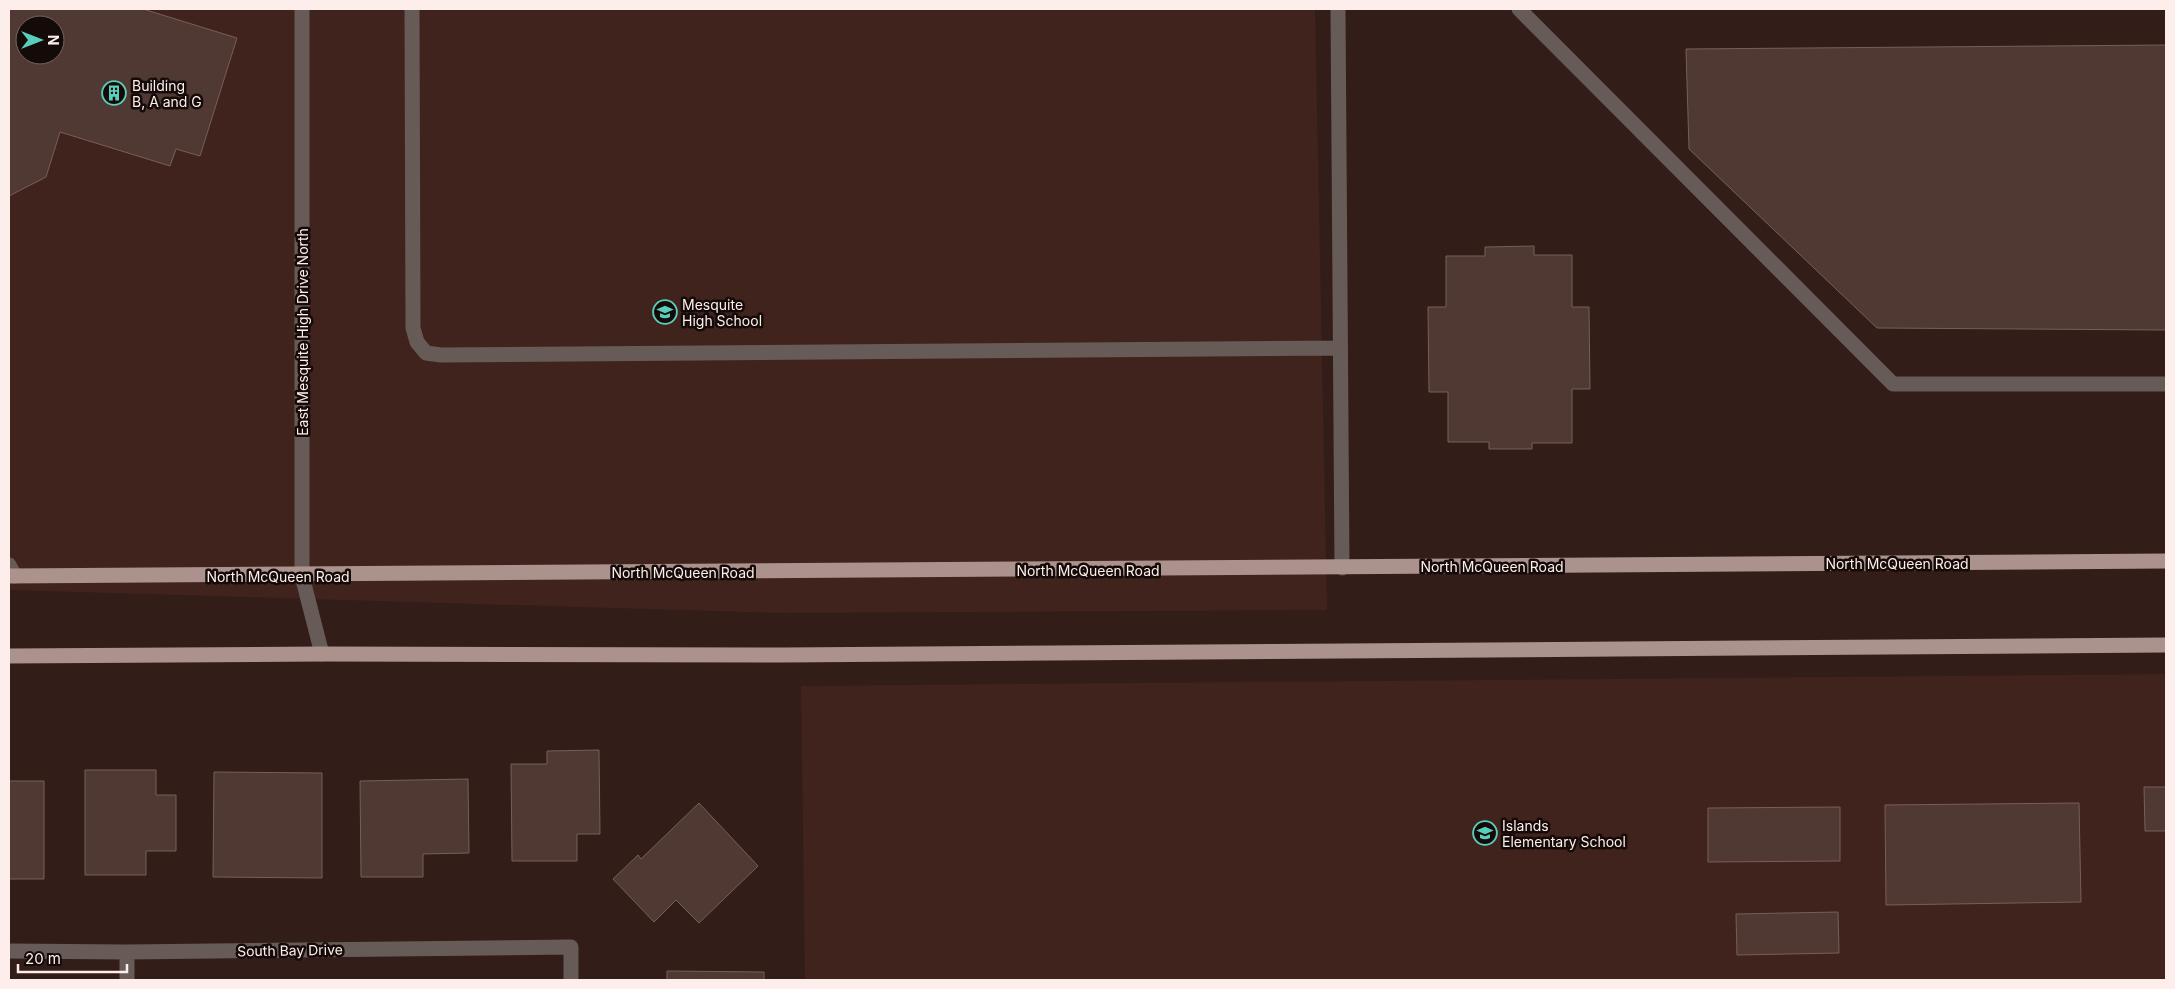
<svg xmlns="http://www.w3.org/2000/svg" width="2175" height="989" viewBox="0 0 2175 989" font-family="Inter,sans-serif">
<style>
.built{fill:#40231d;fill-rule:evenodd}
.building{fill:#513933;stroke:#795e58;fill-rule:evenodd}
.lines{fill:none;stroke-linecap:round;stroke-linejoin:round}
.minor{stroke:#675b58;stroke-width:15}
.major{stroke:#ab928d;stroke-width:15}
.labels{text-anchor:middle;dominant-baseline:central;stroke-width:5;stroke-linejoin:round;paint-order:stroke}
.poi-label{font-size:14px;fill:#feeeeb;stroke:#140a08;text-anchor:start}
.street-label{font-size:14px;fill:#feeeeb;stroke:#140a08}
</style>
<rect width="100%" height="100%" fill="#331d19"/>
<path class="built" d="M9,9H1315L1327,610L783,613L9,590ZM25,25H55V55H25Z
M2166,674V980H805L801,686Z"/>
<path class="building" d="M9,9H143L237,38L200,156L176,149L170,166L60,132L46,177L9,196ZM25,25H55V55H25Z
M2166,45V330L1877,328L1689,149L1686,49Z
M1534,246V255H1572V307H1589L1590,389H1572V443H1532V449H1489V442H1448V392H1429L1428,307H1446V256H1485V247Z
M599,750L600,834H577V861H512L511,764H547V751Z
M85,770H156V795H176V851H146V875H85Z
M214,772L322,773V878L213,877Z
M468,779L469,853L423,854V877H361L360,781Z
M9,781H44V879H9Z
M2144,787H2166V831H2145Z
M699,803L758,866L699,923L676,900L654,922L613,879L638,855L641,859Z
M2079,803L2081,902L1886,905L1885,805Z
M1840,807V861L1708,862V808Z
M1838,912L1839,953L1737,955L1736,914Z
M667,971L764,972V980H667Z"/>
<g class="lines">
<path class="minor" d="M302,9V576L322,654
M412,9L413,328L417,342L426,353L441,355L1340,348
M1338,9L1342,568
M1519,9L1893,384H2166
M9,565L15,576
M9,951L127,952L571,947V980
M127,952V980"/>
<path class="major" d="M9,576L2166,561
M9,656L322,654L784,655L2166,645"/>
</g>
<defs>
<g id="building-ring" transform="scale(1.25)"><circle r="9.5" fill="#140a08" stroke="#5acebc" stroke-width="1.5"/><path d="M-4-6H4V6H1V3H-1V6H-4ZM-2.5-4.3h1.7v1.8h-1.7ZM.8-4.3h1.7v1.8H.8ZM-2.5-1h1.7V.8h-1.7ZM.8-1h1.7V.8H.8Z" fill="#5acebc"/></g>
<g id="school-ring" transform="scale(1.25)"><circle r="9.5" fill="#140a08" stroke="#5acebc" stroke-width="1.5"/><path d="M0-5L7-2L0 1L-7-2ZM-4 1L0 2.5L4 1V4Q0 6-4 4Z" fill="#5acebc"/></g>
</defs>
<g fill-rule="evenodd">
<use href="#building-ring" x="114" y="93"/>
<use href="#school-ring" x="665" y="312"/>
<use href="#school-ring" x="1485" y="833"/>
</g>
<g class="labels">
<g class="poi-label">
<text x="132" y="85">Building<tspan x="132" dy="16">B, A and G</tspan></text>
<text x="682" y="304">Mesquite<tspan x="682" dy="16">High School</tspan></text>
<text x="1502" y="825">Islands<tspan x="1502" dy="16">Elementary School</tspan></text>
</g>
<g class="street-label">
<text transform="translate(302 332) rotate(-90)">East Mesquite High Drive North</text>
<text x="1897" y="563">North McQueen Road</text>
<text x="1492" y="566">North McQueen Road</text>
<text x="1088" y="570">North McQueen Road</text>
<text x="683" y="572">North McQueen Road</text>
<text x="278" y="576">North McQueen Road</text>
<text transform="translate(290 950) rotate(-1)">South Bay Drive</text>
</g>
</g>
<rect width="2175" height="989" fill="none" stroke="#feeeeb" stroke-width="20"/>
<g transform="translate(40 40) rotate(90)"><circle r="24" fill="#140a08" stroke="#726563"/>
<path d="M0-4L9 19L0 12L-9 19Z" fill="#5acebc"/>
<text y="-8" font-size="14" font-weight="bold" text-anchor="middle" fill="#feeeeb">N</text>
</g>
<path d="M18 964v8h109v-8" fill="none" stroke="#feeeeb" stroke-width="2.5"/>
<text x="25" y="964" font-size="15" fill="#feeeeb" stroke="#140a08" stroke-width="4" paint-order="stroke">20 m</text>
</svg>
